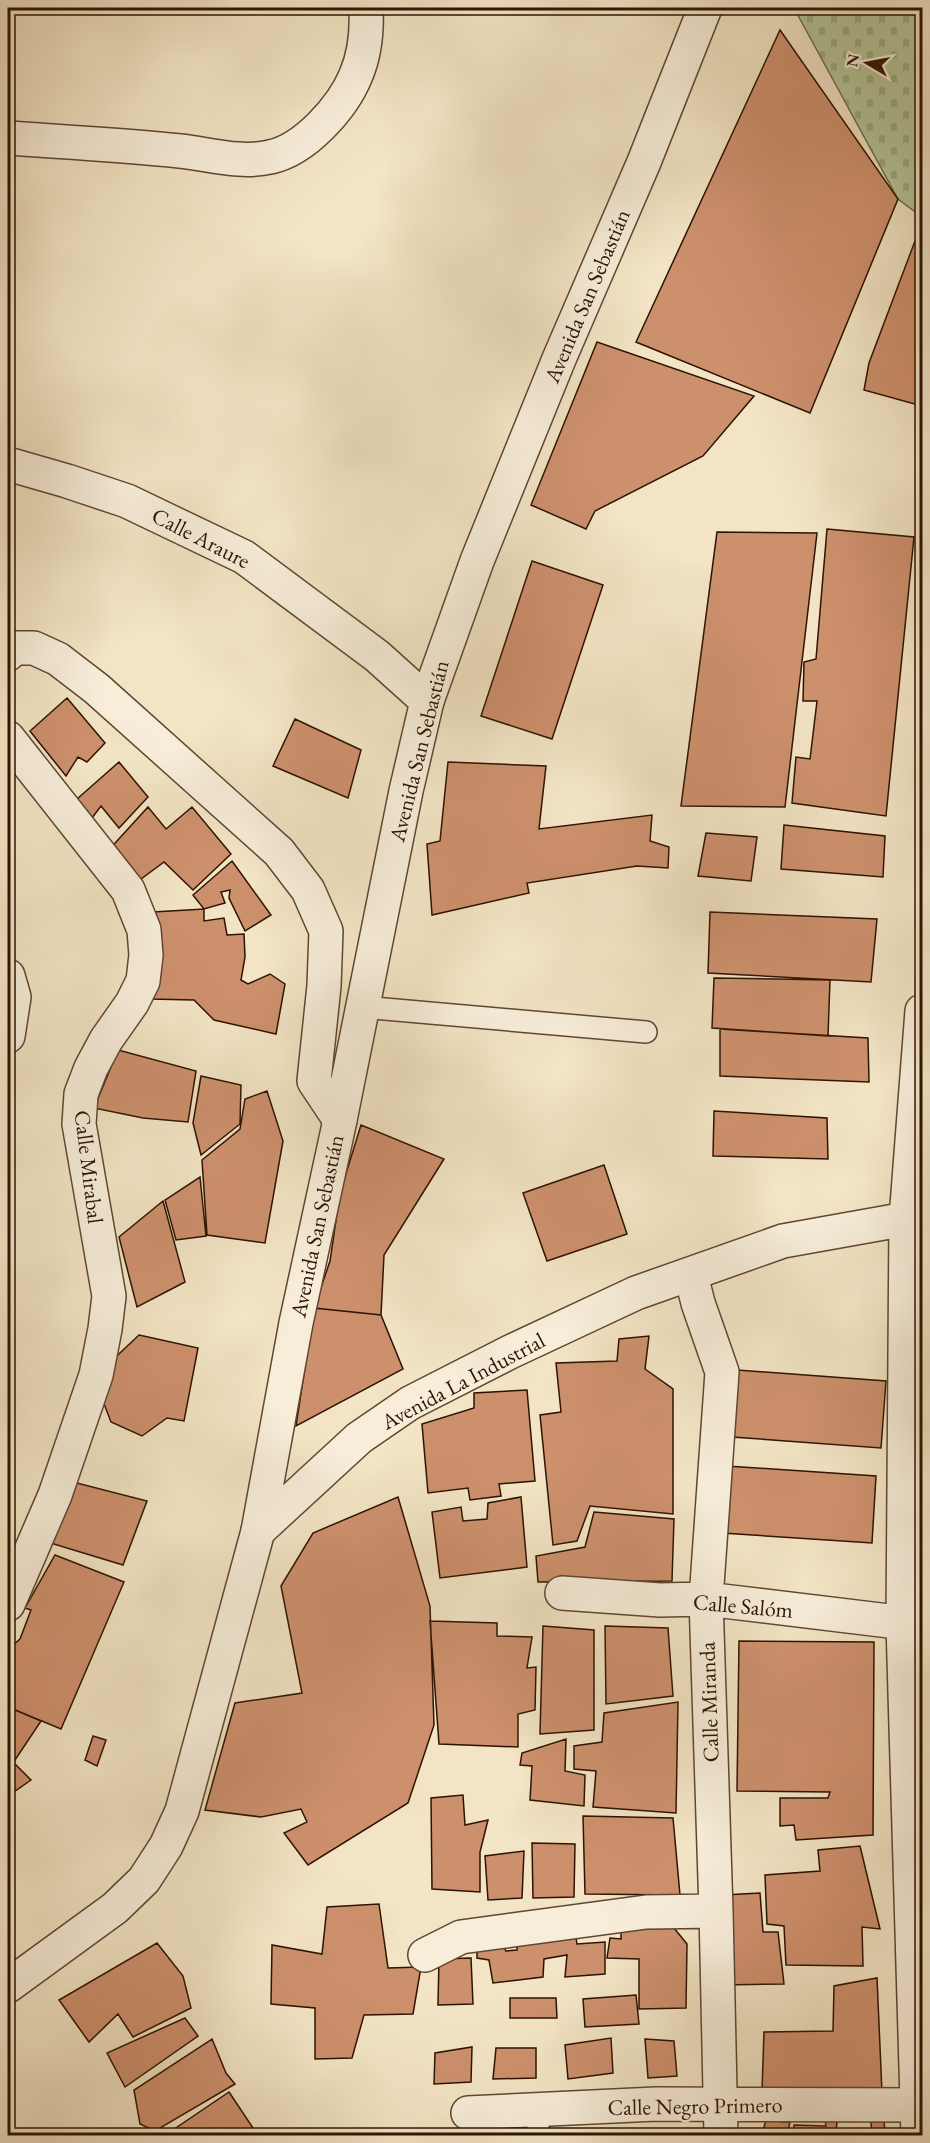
<svg xmlns="http://www.w3.org/2000/svg" width="930" height="2143" viewBox="0 0 930 2143" font-family="'EB Garamond',serif">
<style>
.cemetery{fill:url(#cemetery-stones);stroke:#706c4e;stroke-width:1.5}
.building{fill:#cd906d;stroke:#2d1302;stroke-width:1.5}
.lines{fill:none;stroke-linecap:round;stroke-linejoin:round}
.service-casing{stroke:#5e4732;stroke-width:24}
.minor-casing{stroke:#5e4732;stroke-width:36}
.tertiary-casing{stroke:#5e4732;stroke-width:36}
.service{stroke:#f7edd9;stroke-width:21}
.minor{stroke:#f7edd9;stroke-width:33}
.tertiary{stroke:#f7edd9;stroke-width:33}
.labels{text-anchor:middle;dominant-baseline:central;stroke-width:5;stroke-linejoin:round;paint-order:stroke}
.street-label{font-size:22px;fill:#2d1302;stroke:#f7edd9}
</style>
<defs>
<pattern id="cemetery-stones" width="16" height="16" patternUnits="userSpaceOnUse" patternTransform="scale(1.5)"><rect width="16" height="16" fill="#b4c599"/><path d="M2 7V4a2 2 0 0 1 4 0v3zM10 15v-3a2 2 0 0 1 4 0v3z" fill="#9ba882"/></pattern>
</defs>
<rect width="100%" height="100%" fill="#f2e4c4"/>
<filter id="stains"><feTurbulence type="fractalNoise" baseFrequency=".00333" numOctaves="4"/><feColorMatrix values="0 0 0 0 .2 0 0 0 0 .09 0 0 0 0 .02 0 0 0 .5 -.17"/></filter>
<radialGradient id="worn" r=".72"><stop offset=".6" stop-color="#630" stop-opacity="0"/><stop offset="1" stop-color="#630" stop-opacity=".3"/></radialGradient>
<path class="cemetery" d="M794,8H922V217L898,199Z"/>
<path class="building" d="M780,30L898,199L810,413L636,342Z
M915,241L922,242V406L864,390L869,363Z
M597,342L754,396L703,456L595,511L586,529L531,505Z
M827,529L914,537L886,816L792,803L796,757L810,759L817,701H803L804,662L816,659Z
M717,532L817,533L785,807L681,806Z
M532,561L603,585L552,739L481,716Z
M67,698L105,743L87,762L78,757L66,776L30,731Z
M295,719L361,750L348,798L273,766Z
M119,762L148,797L119,828L101,806L92,818L77,799Z
M448,762L546,766L539,829L652,815L650,841L669,847L668,868L637,866L527,883L529,893L432,915L427,844L440,841Z
M148,807L166,829L192,807L231,854L193,890L164,862L133,885L106,853Z
M784,825L885,836L883,877L781,869Z
M706,833L757,837L751,881L698,876Z
M232,861L271,915L245,931L229,898L230,890L221,892L225,903L204,909L193,895Z
M204,909V921L224,918L227,935L244,934L245,957L241,980L248,984L270,974L285,984L276,1034L214,1020L194,1000L150,999L153,912Z
M710,912L877,919L871,982L708,973Z
M714,978L830,980L828,1036L712,1028Z
M720,1029L868,1038L869,1082L720,1076Z
M118,1050L196,1071L188,1122L143,1118L94,1108Z
M201,1076L241,1085L240,1124L201,1155L193,1123Z
M267,1091L283,1141L265,1243L207,1235L202,1160L240,1129L245,1099Z
M714,1111L827,1118L828,1159L713,1156Z
M361,1125L444,1159L384,1255L381,1315L314,1308L330,1261L340,1193Z
M604,1165L627,1234L547,1261L523,1193Z
M200,1177L206,1236L176,1240L165,1200Z
M163,1201L185,1282L137,1307L119,1237Z
M314,1308L381,1315L403,1369L296,1426Z
M139,1335L198,1348L184,1421L167,1418L142,1436L111,1422L98,1388L103,1369Z
M649,1336L645,1369L673,1389V1514L590,1506L577,1541L553,1545L540,1415L561,1412L556,1363L617,1361L619,1339Z
M737,1370L886,1381L881,1448L732,1437Z
M527,1390L535,1481L499,1484L501,1496L470,1500L468,1488L428,1493L422,1424L474,1408V1393Z
M727,1466L876,1476L872,1543L722,1533Z
M69,1481L147,1501L123,1565L44,1541Z
M398,1497L430,1606L434,1725L408,1803L308,1865L284,1833L307,1822L301,1809L261,1817L205,1810L235,1703L302,1693L281,1586L313,1533Z
M521,1497L527,1567L440,1578L432,1512L461,1507L463,1521L487,1519L488,1503Z
M594,1512L674,1519L672,1581L538,1582L536,1556L585,1547Z
M55,1555L124,1582L61,1729L8,1707V1656L12,1646L20,1639L31,1610L25,1608Z
M430,1621L497,1623V1636L532,1637L527,1668L536,1667L535,1710L518,1714V1747L439,1744Z
M543,1626L594,1630V1730L540,1734Z
M605,1626L668,1628L673,1696L606,1704Z
M739,1641L874,1642L873,1835L796,1840L794,1825L780,1826V1798H828L830,1792L737,1791Z
M678,1702L676,1813L593,1807L596,1771L574,1769V1746L602,1742L604,1713Z
M8,1707L41,1721L13,1763L8,1757Z
M93,1736L106,1740L97,1766L85,1760Z
M566,1739L565,1771L585,1775L584,1806L530,1800L532,1766L520,1765L522,1753Z
M8,1757L31,1780L8,1796Z
M463,1795L465,1825L488,1820L480,1852V1892L432,1889L431,1798Z
M583,1816L673,1818L680,1895L585,1894Z
M532,1843L575,1844L574,1897L533,1898Z
M860,1846L880,1929L862,1927L863,1966L786,1965L784,1926L767,1924L765,1875L820,1871L818,1850Z
M524,1851L522,1898L488,1900L485,1856Z
M760,1893L763,1932H778L784,1984L723,1985V1895Z
M379,1904L388,1968L421,1967L413,2014L364,2015L352,2058L315,2059V2008L271,2004L272,1945L322,1954L327,1907Z
M674,1928L687,1944L686,2008L639,2009V1959L607,1958L610,1938L621,1939V1930Z
M575,1932L577,1944L605,1942V1974L565,1977L567,1955L544,1959L543,1977L493,1983L489,1960L477,1958V1941L501,1942L506,1951L517,1950V1938Z
M157,1943L183,1976L191,2008L133,2037L118,2014L89,2042L59,2000Z
M471,1958L473,2004L438,2005L439,1959Z
M877,1978L882,2093L762,2091L764,2032L833,2031L834,1986Z
M636,1995L639,2024L585,2027L583,1999Z
M510,1998H556L557,2018H510Z
M185,2018L198,2036L125,2087L107,2053Z
M611,2038L613,2073L568,2079L565,2045Z
M212,2039L226,2073L235,2084L155,2131L140,2124L134,2090Z
M645,2039L674,2041L677,2076L648,2078Z
M472,2047L471,2082L434,2084L435,2053Z
M496,2048H536V2078L493,2079Z
M229,2092L253,2128L237,2136H164Z
M782,2116L781,2122H790L787,2136H762L766,2119Z
M883,2117L886,2136H872L871,2122Z
M825,2120H837L836,2136H794V2125L826,2126Z"/>
<g class="lines">
<g class="service-casing">
<path id="service" d="M362,1007L646,1032
M538,2110V2136"/>
</g>
<g class="minor-casing">
<path id="minor" d="M8,138C65,142 123,145 180,151C209,154 241,164 270,157C305,150 343,107 356,75C365,54 367,29 366,8
M8,464L67,481L127,501L244,557L377,656L427,701
M8,654L14,648H34L58,659L97,689L279,852L308,890L326,931L324,986L314,1081L340,1120
M8,738L128,890L144,930L146,955L143,981L132,1003L106,1040L91,1068L81,1094L79,1124L109,1296L105,1329L96,1375L55,1495L8,1604
M8,976L14,997L8,1036
M691,1275L698,1303L722,1372L706,1599L716,1911L721,2136
M258,1531L359,1438L410,1403L510,1352L636,1293L783,1241L906,1219L922,1221
M562,1593L660,1600L706,1599L922,1625
M425,1955L461,1937L646,1912L716,1911
M468,2113L656,2104L922,2105
M918,2136L903,1624L906,1219L922,1011"/>
</g>
<g class="tertiary-casing">
<path id="tertiary" d="M8,1986L115,1908L144,1880L166,1846L182,1811L258,1531L296,1323L340,1120L406,791L427,701L477,561L559,359L644,162L705,8"/>
</g>
<use href="#service" class="service"/>
<use href="#minor" class="minor"/>
<use href="#tertiary" class="tertiary"/>
</g>
<g class="labels">
<g class="street-label">
<text transform="translate(587 296) rotate(-67)">Avenida San Sebastián</text>
<text transform="translate(201 538) rotate(27)">Calle Araure</text>
<text transform="translate(419 751) rotate(-76)">Avenida San Sebastián</text>
<text transform="translate(89 1167) rotate(83)">Calle Mirabal</text>
<text transform="translate(317 1226) rotate(-78)">Avenida San Sebastián</text>
<text transform="translate(463 1381) rotate(-28)">Avenida La Industrial</text>
<text transform="translate(743 1606) rotate(5)">Calle Salóm</text>
<text transform="translate(709 1702) rotate(-92)">Calle Miranda</text>
<text transform="translate(695 2106) rotate(-1)">Calle Negro Primero</text>
</g>
</g>
<rect width="930" height="2143" fill="none" stroke="#f2e4c4" stroke-width="30"/>
<rect x="9" y="9" width="912" height="2125" fill="none" stroke="#2d1302" stroke-width="3"/>
<rect x="15" y="15" width="900" height="2113" fill="none" stroke="#2d1302" stroke-width="1.5"/>
<g transform="translate(867 63) rotate(280)" stroke="#f7edd9" stroke-width="4.5" paint-order="stroke">
<path d="M0-4.5L10 22L0 15L-10 22Z" fill="#2d1302"/>
<text y="-9" font-size="16" font-weight="bold" text-anchor="middle" fill="#2d1302">N</text>
</g>
<rect width="100%" height="100%" filter="url(#stains)"/>
<rect width="100%" height="100%" fill="url(#worn)"/>
</svg>
